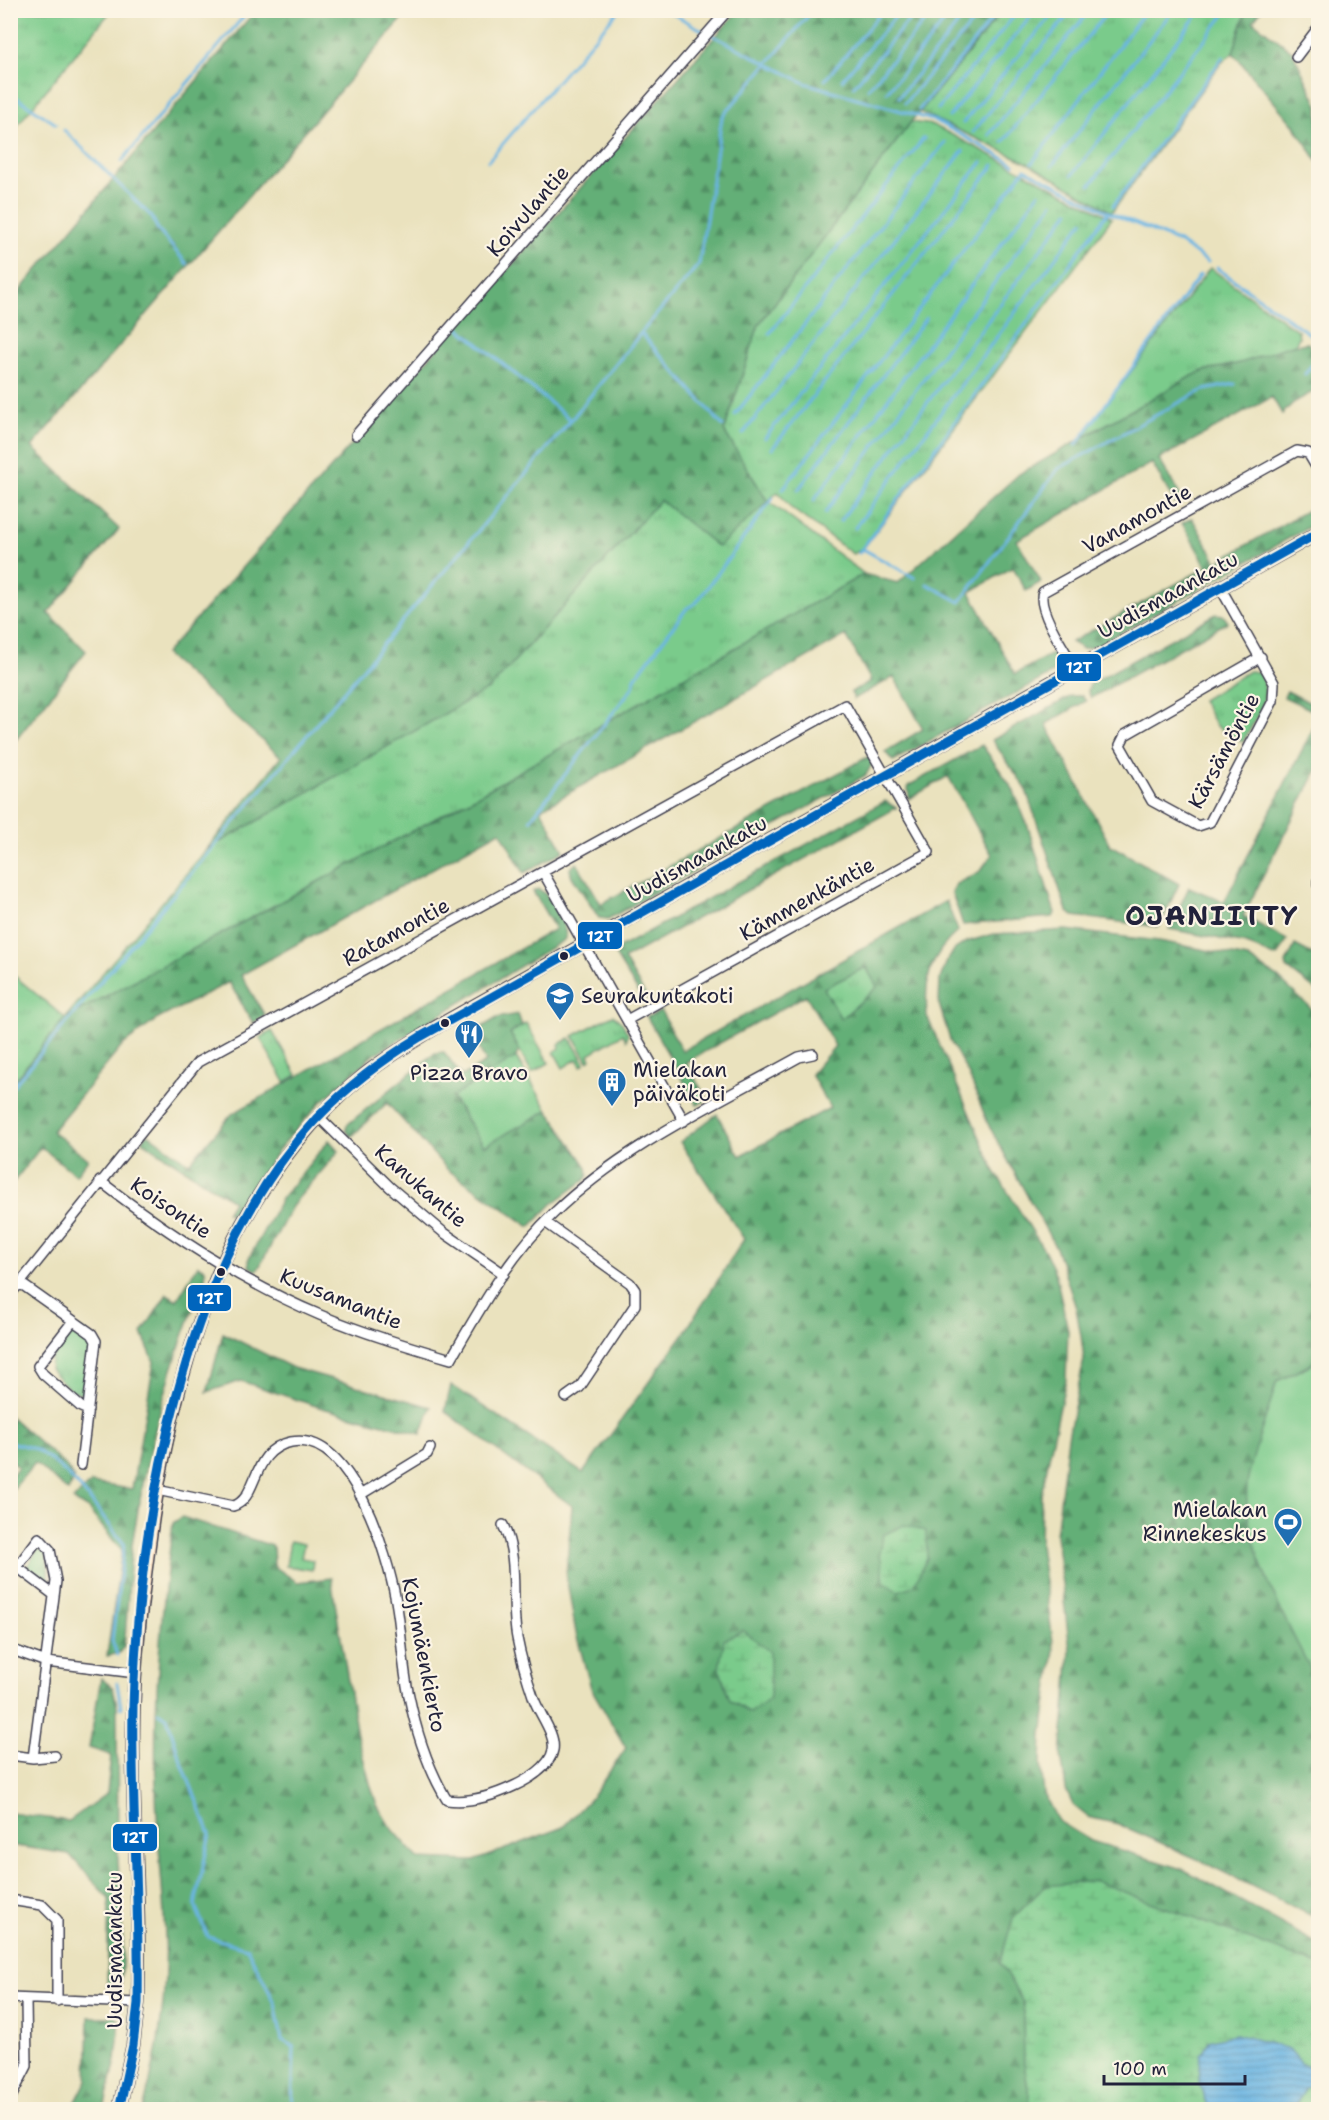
<svg xmlns="http://www.w3.org/2000/svg" width="1329" height="2120" viewBox="0 0 1329 2120" font-family="'Shantell Sans',sans-serif">
<style>
.grass{fill:url(#grass-tufts);stroke:#4e7663;stroke-width:1.5}
.forest{fill:url(#forest-firs);stroke:#426859;stroke-width:1.5;fill-rule:evenodd}
.wetland{fill:url(#wetland-marsh);stroke:#4e7663;stroke-width:1.5}
.garden{fill:#7acb8b;stroke:#4e7663;stroke-width:1.5}
.water{fill:url(#water-rules);stroke:#466c8f;stroke-width:1.5}
.lines{fill:none;stroke-linecap:round;stroke-linejoin:round}
.stream{stroke:#6ab5e3;stroke-width:3}
.street-casing{stroke:#403f4f;stroke-width:12}
.secondary-casing{stroke:#403f4f;stroke-width:15}
.street{stroke:#fff;stroke-width:9}
.secondary{stroke:#ffe4c6;stroke-width:12}
.bus-1-casing{stroke:#fcf5e5;stroke-width:14}
.bus-1{stroke:#0065bd;stroke-width:9}
.bus-dot{fill:#22223b;stroke:#fcf5e5;stroke-width:2}
.labels{text-anchor:middle;dominant-baseline:central;stroke-width:4.5;stroke-linejoin:round;paint-order:stroke}
.street-label{font-size:21px;fill:#22223b;stroke:#fcf5e5}
.poi-label{font-size:21px;fill:#22223b;stroke:#fcf5e5;text-anchor:start}
.district-label{font-size:27px;font-weight:bold;letter-spacing:1.5px;fill:#22223b;stroke:#fcf5e5}
.line-badge{stroke:#fcf5e5;stroke-width:2}
.badge-label{font-size:16px;text-anchor:middle;font-weight:bold;fill:#fff}
</style>
<defs>
<pattern id="grass-tufts" width="24" height="20" patternUnits="userSpaceOnUse" patternTransform="scale(1.5)"><rect width="24" height="20" fill="#7acb8b"/><path d="M3 7l-1-3M5 7V3M7 7l1-3M15 17l-1-3M17 17v-4M19 17l1-3" fill="none" stroke="#69ae79"/></pattern>
<pattern id="forest-firs" width="22" height="20" patternUnits="userSpaceOnUse" patternTransform="scale(1.5)"><rect width="22" height="20" fill="#63af77"/><path d="M5 1l3.5 6h-7zM16 11l3.5 6h-7z" fill="#518e63"/></pattern>
<pattern id="wetland-marsh" width="20" height="14" patternUnits="userSpaceOnUse" patternTransform="scale(1.5)"><rect width="20" height="14" fill="#7acb8b"/><path d="M1 5h8M5 5V1M11 12h8M15 12V8" fill="none" stroke="#69ae79"/></pattern>
<pattern id="water-rules" width="6" height="5" patternUnits="userSpaceOnUse" patternTransform="scale(1.5)"><rect width="6" height="5" fill="#6ab5e3"/><path d="M0 2.5h6" fill="none" stroke="#5793b9"/></pattern>
</defs>
<rect width="100%" height="100%" fill="#fcf5e5"/>
<filter id="ink" filterUnits="userSpaceOnUse"><feTurbulence type="fractalNoise" baseFrequency=".0167" numOctaves="2"/><feDisplacementMap in="SourceGraphic" scale="12" xChannelSelector="R" yChannelSelector="G"/><feConvolveMatrix kernelMatrix="1 2 1 2 8 2 1 2 1" color-interpolation-filters="sRGB"/></filter>
<filter id="wash" filterUnits="userSpaceOnUse"><feTurbulence type="fractalNoise" baseFrequency=".008" numOctaves="4" result="noise"/><feDisplacementMap in="SourceGraphic" scale="24" xChannelSelector="R" yChannelSelector="G"/><feGaussianBlur stdDeviation="1.35" result="paint"/><feColorMatrix in="noise" values="0 0 0 0 0 0 0 0 0 0 0 0 0 0 0 0 0 1.4 0 .05"/><feComposite in="paint" operator="in"/></filter>
<g filter="url(#wash)">
<rect width="100%" height="100%" fill="#eae2be"/>
<path class="grass" d="M11,10L111,11L11,133L10,11Z
M1002,11H1246L1233,53L1221,63L1112,212L1026,162L920,112Z
M911,122L933,125L1112,218L863,549L853,554L791,508L778,492L768,501L864,574L470,800L65,1018L11,1085V973L65,1018L206,850L490,688L660,500L768,502L724,431L759,324Z
M1210,268L1298,331L1299,337L1295,344L1241,363L1202,371L1080,439Z
M1249,671L1258,672C1276,694 1254,720 1243,742L1216,726L1202,700Z
M866,967L878,987L841,1019L823,988Z
M613,1015L622,1023L628,1034L626,1040L623,1034L589,1054L591,1059L588,1061L573,1036Z
M526,1023L549,1063L532,1073L510,1033Z
M272,1031L297,1075L285,1082L260,1038Z
M570,1038L585,1063L581,1066L577,1059L563,1068L554,1052L560,1048L559,1044Z
M77,1329L83,1331L92,1341L87,1391L83,1394L70,1390L50,1369L51,1359L72,1330Z
M290,1541L304,1544L301,1558L313,1560L312,1570L286,1566Z
M38,1549L46,1553L50,1583L45,1584L26,1568Z"/>
<path class="forest" d="M256,10L409,11L32,447L119,529L48,613L86,651L11,746V301Z
M738,11H1002L911,122L759,324L724,431L768,502L718,547L660,500L490,688L206,850L281,757L165,654Z
M1246,11H1261L1253,21L1292,51L1318,105V162L1295,127L1233,53Z
M1308,343L1317,358L1314,377L1318,380V389L1293,403L1282,414L1272,397L1159,459L1184,502L1176,505L1152,463L1017,540L1041,582L1026,591L1013,567L970,592L1015,674L1057,651L1062,660L1058,670L893,761L885,752L923,729L894,677L854,699L851,692L871,681L846,635L541,809L564,851L524,873L500,831L241,975L265,1016L253,1023L229,982L156,1020L123,1045L52,1131L88,1159L76,1175L41,1147L11,1185V1085L65,1018L470,800L864,574L898,583L1019,474L1190,377C1206,368 1223,368 1240,363C1263,357 1284,344 1308,343Z
M1318,504V522L1097,646L1083,649L1071,642L1207,567L1182,523L1192,518L1217,562Z
M1216,614L1223,615L1228,622L1091,698L1088,691L1090,684Z
M1287,691L1318,707V713L1284,697Z
M1071,696H1082L1086,701L1046,724L1110,845L1179,884L1159,927L1073,916L1067,911L1025,787L992,740Z
M1318,719V768L1243,916L1287,940L1279,955L1274,957L1246,944L1169,929L1189,887L1224,902Z
M982,745L1013,789L1028,827L1055,913L1053,917L963,925L952,893L956,884L979,872L992,855L948,776L909,799L908,786Z
M869,756L872,764L866,775L608,919L599,918L571,875L570,868L577,863L601,904Z
M885,801L896,808L624,959L647,998H642L615,955L619,948Z
M538,889C551,894 565,923 566,936L564,940L372,1056L318,1105L279,1149L237,1214L226,1213L233,1201L142,1141L148,1134L189,1163L232,1114L555,929L533,891Z
M946,901L958,931C930,955 924,980 927,1016L994,1170L1046,1253L1056,1275L1068,1330L1066,1379L1041,1495L1040,1545L1054,1650L1042,1735L1041,1763L1044,1794L1058,1821L1091,1841L1183,1869L1318,1944V1965L1306,1959L1000,1962L1023,2002L1024,2062L1031,2109L143,2110C158,2053 168,1994 165,1935C163,1886 157,1838 156,1790C153,1701 161,1611 173,1523L182,1517L273,1546L274,1566L297,1582L331,1578L357,1735L370,1783L377,1805L389,1825L419,1859L474,1861L563,1827L592,1797L626,1748L591,1688L576,1633L566,1575L572,1506L445,1411L451,1385L583,1473L685,1332L744,1239L680,1142L717,1114L740,1156L830,1108L811,1074L835,1046L806,995L686,1062L707,1100L697,1105L647,1017L661,1011L682,1051ZM866,967L877,987L841,1019L824,988ZM719,1668L751,1713L730,1700Z
M1066,930L1159,941L1248,958L1277,977L1318,1015V1358L1310,1365L1277,1381L1248,1479V1518L1266,1577L1318,1683V1919L1195,1858L1118,1824L1088,1817L1073,1805L1066,1790L1061,1755L1070,1650L1056,1535L1068,1437L1084,1359L1081,1336L1076,1308L1057,1250L988,1124L969,1075L951,1043L939,1004L940,979L947,961L954,950L966,942L994,934Z
M1295,945L1318,957V992L1287,968L1286,963Z
M518,1014L522,1026L510,1033L519,1050L516,1057L452,1098L484,1146L548,1110L587,1167L588,1175L585,1180L552,1204L530,1227L448,1170L387,1103L351,1137L346,1130L347,1125L435,1053L444,1052L462,1076L486,1062L473,1036L474,1032L497,1018Z
M329,1140L339,1151L294,1203L257,1271L249,1266V1258L281,1199Z
M198,1265L205,1269V1279C169,1364 146,1455 132,1546C128,1579 128,1613 124,1646L119,1653L107,1656L122,1551L88,1509L73,1500L91,1483L132,1489L154,1362L142,1333L167,1294L177,1300Z
M223,1333L293,1368L431,1407L421,1434L322,1408L241,1381L207,1392Z
M11,1417L66,1466L74,1478L68,1491L35,1463L14,1488L11,1485V1476L18,1467L11,1461Z
M101,1678L113,1688L117,1707L118,1860L123,1947L121,1983L107,1991L109,1899L69,1854L10,1845L11,1813L69,1821L107,1793L111,1755L89,1748Z
M89,2017H115L120,2021L116,2060L104,2109H72L87,2080Z"/>
<path class="wetland" d="M904,1525L926,1531L927,1558L914,1586L898,1591L884,1582L880,1553L883,1535Z
M743,1630L770,1652V1699L750,1713L730,1700L719,1668L724,1640Z
M1095,1881L1318,1965V2069L1302,2064L1226,2109H1031L1024,2062L1023,2002L1000,1962L1013,1918L1045,1886Z
M1318,2080V2109H1269Z"/>
<path class="garden" d="M516,1057L548,1110L484,1146L452,1097Z
M1318,1358V1684C1291,1629 1237,1540 1248,1478C1255,1445 1268,1413 1277,1381L1310,1366Z"/>
<path class="water" d="M1236,2034L1289,2049L1302,2064L1318,2069V2082L1306,2088L1293,2109H1208L1199,2082L1201,2055L1209,2041Z"/>
<g class="lines">
<path class="stream" d="M666,10L702,30
M712,35L805,83L936,121L1014,164
M825,80L883,10
M842,80L901,10
M854,86L917,10
M868,89L934,10
M887,92L954,10
M10,93L56,124
M899,97L969,10
M905,103L983,10
M938,109L1019,10
M919,110L999,10
M949,117L1036,10
M963,123L1056,10
M64,130L152,217L158,230L187,264
M973,132L1072,10
M989,135L1090,10
M1003,142L1109,10
M122,161L249,10
M488,161L619,10
M1032,163L1146,10
M1052,166L1173,10
M1072,175L1201,10
M1090,185L1228,10
M1113,206L1223,57
M1217,268L1318,340
M459,328L571,420L641,333
M769,334L924,138
M1305,374L1318,357
M735,415L945,142
M723,426L641,333L699,264L722,117L813,10
M743,434L963,151
M765,438L982,162
M1076,445L1200,275
M772,449L994,165
M783,489L1025,169L1108,212L1179,242L1208,262
M798,490L926,318
M814,500L1039,193
M825,513L1053,203
M840,521L1069,211
M855,528L1083,221
M863,549L915,578
M859,553L1108,212
M927,584L960,602L1058,469L1193,395L1204,390L1235,384
M530,820L633,687L635,678L687,608L696,603L773,498
M10,1090L571,420
M10,1442C19,1445 30,1446 38,1451C74,1473 99,1512 124,1544L112,1640L117,1655
M117,1683L121,1708
M158,1712L167,1717L178,1753L210,1834L195,1905L208,1937L247,1948L275,2003L282,2040L294,2047L292,2110"/>
</g>
</g>
<g filter="url(#ink)">
<g class="lines">
<g class="street-casing">
<path id="street" d="M1296,57L1318,28
M356,435L728,10
M1220,587L1274,683L1273,701L1210,822L1198,826L1152,801L1120,745L1125,735L1261,657
M1076,669C1066,653 1036,609 1043,592L1297,451L1308,453L1318,470
M543,872L684,1121
M1318,881V885
M320,1118L390,1187L443,1232L504,1274
M100,1181C167,1233 242,1282 320,1315C363,1333 407,1346 451,1359C480,1308 511,1254 553,1214C623,1146 715,1104 799,1057L813,1054
M545,1222L630,1283L635,1290V1305L580,1387L566,1397
M10,1294L20,1283
M73,1321L38,1366L43,1374L81,1407L88,1410
M81,1465L96,1341L92,1334L20,1283L198,1062L845,705L929,852L627,1020
M157,1490L233,1506C259,1499 250,1450 291,1442C352,1430 388,1557 396,1601C402,1633 402,1665 409,1696C416,1731 427,1765 444,1795L447,1800C470,1803 493,1796 514,1786C527,1780 550,1767 553,1750C556,1734 539,1714 534,1699C527,1679 521,1659 517,1638C510,1602 520,1558 503,1525
M360,1495L427,1454L430,1448
M54,1595L17,1567L39,1538L50,1550L56,1581L33,1758L55,1756
M10,1649L46,1662L136,1673
M10,1755L33,1758
M10,1900L42,1905L57,1920V2001
M10,1998L138,2003
M10,2099L27,2066L26,2000"/>
</g>
<g class="secondary-casing">
<path id="secondary" d="M119,2110L133,2045L138,2003C141,1913 132,1822 133,1732C133,1660 143,1587 153,1516C178,1354 230,1183 363,1076C387,1057 413,1041 440,1025L1318,533"/>
</g>
<use href="#street" class="street"/>
<use href="#secondary" class="secondary"/>
<g class="bus-1-casing">
<path id="bus-1" d="M119,2110L133,2045L138,2003C140,1904 131,1805 133,1706C139,1515 183,1263 316,1119C347,1087 382,1060 420,1037L1318,533"/>
</g>
<use href="#bus-1" class="bus-1"/>
</g>
</g>
<defs>
<g id="school-pin" transform="scale(1.5)"><path d="M0 17L-7.5 6A9.5 9.5 0 1 1 7.5 6Z" fill="#1f6fb2" stroke="#fcf5e5"/><path d="M0-5L7-2L0 1L-7-2ZM-4 1L0 2.5L4 1V4Q0 6-4 4Z" fill="#fff"/></g>
<g id="restaurant-pin" transform="scale(1.5)"><path d="M0 17L-7.5 6A9.5 9.5 0 1 1 7.5 6Z" fill="#1f6fb2" stroke="#fcf5e5"/><path d="M-5-6h1v4h1v-4h1v4h1v-4h1v5L-1.5 .5V6h-2V.5L-5-1ZM5-6V6H3V1.5H1.5Q1.5-4 5-6Z" fill="#fff"/></g>
<g id="building-pin" transform="scale(1.5)"><path d="M0 17L-7.5 6A9.5 9.5 0 1 1 7.5 6Z" fill="#1f6fb2" stroke="#fcf5e5"/><path d="M-4-6H4V6H1V3H-1V6H-4ZM-2.5-4.3h1.7v1.8h-1.7ZM.8-4.3h1.7v1.8H.8ZM-2.5-1h1.7V.8h-1.7ZM.8-1h1.7V.8H.8Z" fill="#fff"/></g>
<g id="stadium-pin" transform="scale(1.5)"><path d="M0 17L-7.5 6A9.5 9.5 0 1 1 7.5 6Z" fill="#1f6fb2" stroke="#fcf5e5"/><path d="M0-5a6.5 5 0 1 0 0 10a6.5 5 0 1 0 0-10ZM-3.5-1.8h7v3.6h-7Z" fill="#fff"/></g>
</defs>
<g fill-rule="evenodd">
<use href="#school-pin" x="560" y="996"/>
<use href="#restaurant-pin" x="469" y="1034"/>
<use href="#building-pin" x="612" y="1082"/>
<use href="#stadium-pin" x="1288" y="1522"/>
</g>
<g class="bus-dot">
<circle cx="564" cy="956" r="5"/>
<circle cx="445" cy="1023" r="5"/>
<circle cx="221" cy="1272" r="5"/>
</g>
<g class="labels">
<g class="street-label">
<text transform="translate(528 211) rotate(-49)">Koivulantie</text>
<text transform="translate(1137 519) rotate(-29)">Vanamontie</text>
<text transform="translate(1168 595) rotate(-29)">Uudismaankatu</text>
<text transform="translate(1224 751) rotate(-62)">Kärsämöntie</text>
<text transform="translate(697 859) rotate(-29)">Uudismaankatu</text>
<text transform="translate(807 899) rotate(-29)">Kämmenkäntie</text>
<text transform="translate(396 932) rotate(-29)">Ratamontie</text>
<text transform="translate(421 1186) rotate(41)">Kanukantie</text>
<text transform="translate(171 1208) rotate(34)">Koisontie</text>
<text transform="translate(341 1299) rotate(22)">Kuusamantie</text>
<text transform="translate(424 1655) rotate(79)">Kojumäenkierto</text>
<text transform="translate(115 1950) rotate(-90)">Uudismaankatu</text>
</g>
<g class="poi-label">
<text x="581" y="996">Seurakuntakoti</text>
<text x="633" y="1070">Mielakan<tspan x="633" dy="24">päiväkoti</tspan></text>
<text x="469" y="1073" text-anchor="middle">Pizza Bravo</text>
<text x="1267" y="1510" text-anchor="end">Mielakan<tspan x="1267" dy="24">Rinnekeskus</tspan></text>
</g>
<g class="district-label">
<text x="1212" y="915">OJANIITTY</text>
</g>
</g>
<g class="line-badge">
<rect x="1056" y="653" width="46" height="29" rx="6" fill="#0065bd"/>
<rect x="577" y="921" width="46" height="29" rx="6" fill="#0065bd"/>
<rect x="187" y="1284" width="45" height="28" rx="6" fill="#0065bd"/>
<rect x="112" y="1823" width="46" height="29" rx="6" fill="#0065bd"/>
</g>
<g class="badge-label">
<text x="1079" y="673">12T</text>
<text x="600" y="942">12T</text>
<text x="210" y="1304">12T</text>
<text x="135" y="1843">12T</text>
</g>
<rect width="1329" height="2120" fill="none" stroke="#fcf5e5" stroke-width="36"/>
<path d="M1104 2075v9h141v-9" fill="none" stroke="#22223b" stroke-width="3"/>
<text x="1113" y="2075" font-size="18" fill="#22223b" stroke="#fcf5e5" stroke-width="4.5" paint-order="stroke">100 m</text>
</svg>
